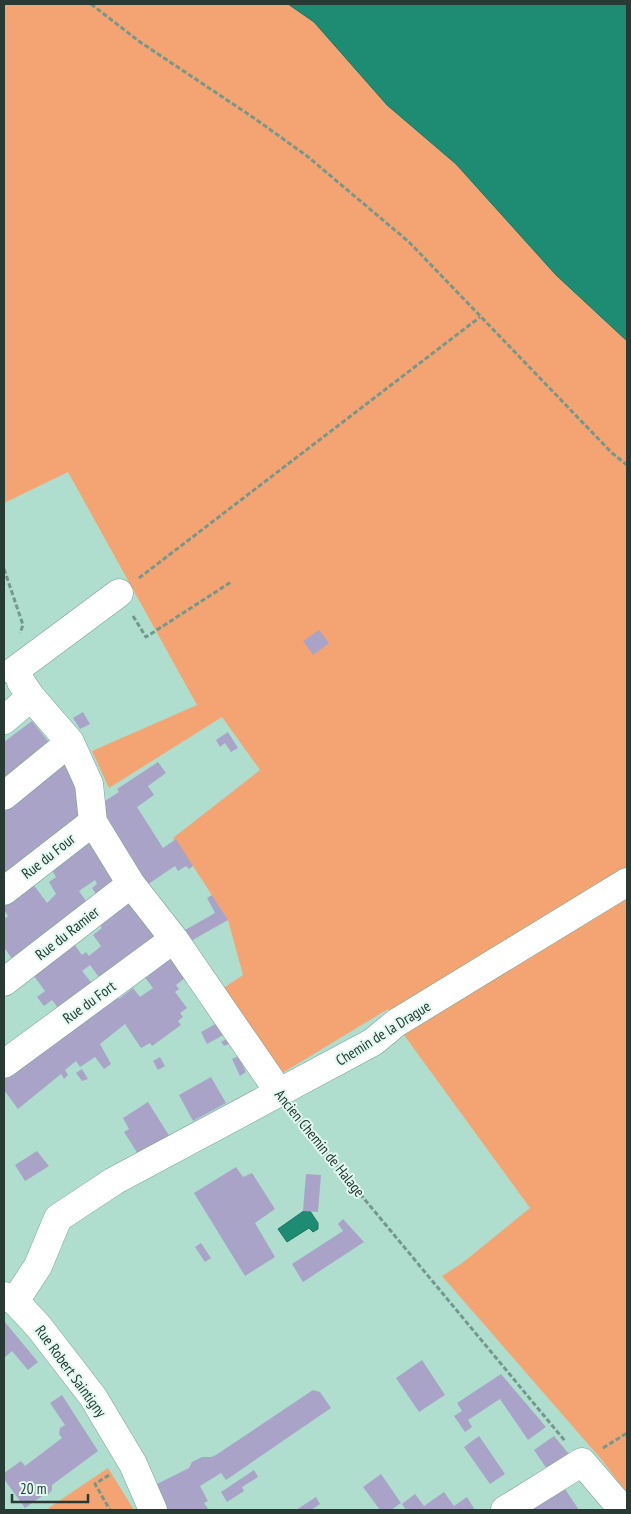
<svg xmlns="http://www.w3.org/2000/svg" width="631" height="1514" viewBox="0 0 631 1514" font-family="'PT Sans Narrow',sans-serif">
<style>
.green{fill:#f3a472}
.water{fill:#1d8c73;stroke:#207360}
.building{fill:#aaa3c8}
.lines{fill:none;stroke-linecap:round;stroke-linejoin:round}
.minor-casing{stroke:#76a294;stroke-width:29}
.path{stroke:#75988c;stroke-width:3;stroke-dasharray:5 2.5;stroke-linecap:butt}
.minor{stroke:#fff;stroke-width:28}
.labels{text-anchor:middle;dominant-baseline:central;stroke-width:4;stroke-linejoin:round;paint-order:stroke}
.street-label{font-size:15px;fill:#273a34;stroke:#e2f9f1}
</style>
<rect width="100%" height="100%" fill="#afdece"/>
<path class="green" d="M4,4H288L314,22L387,105L456,164L556,275L627,341V1493L601,1459L442,1276L461,1264L530,1208L404,1035L388,1009L274,1078L222,989L243,975L228,920L193,866L173,838L260,770L222,717L109,788L92,751L197,705L68,472L4,503Z
M108,1468L134,1510H47L50,1507Z"/>
<path class="water" d="M288,4H627V341L556,275L456,164L387,105L314,22Z
M308,1208L318,1223V1229L313,1232L309,1228L287,1242L278,1229Z"/>
<path class="building" d="M319,630L329,643L313,655L303,641Z
M83,712L90,724L80,729L73,718Z
M32,721L52,746L4,790V742Z
M228,732L238,748L231,752L225,743L220,747L216,740Z
M70,753L82,823L4,884V805Z
M158,762L166,773L148,786L154,795L137,807L163,848L176,839L193,866L189,869L186,866L178,871L175,866L141,889L94,808L119,792L117,789Z
M91,833L120,880L98,897L92,888L97,884L95,880L79,891L88,904L14,962L4,947V919L8,916L4,910V901L30,880L47,903L56,894L49,882L56,877L49,865Z
M128,891L161,938L103,983L90,965L82,971L96,988L62,1013L52,1000L44,1006L37,997L45,991L28,968L69,937L82,955L86,952L89,956L101,946L93,935L102,928L94,917Z
M212,895L228,920L191,941L185,930L215,913L207,898Z
M168,949L189,975L176,985L179,989L175,992L187,1008L180,1013L183,1017L178,1021L181,1025L152,1046L150,1043L141,1048L125,1024L100,1044L111,1064L104,1069L95,1057L80,1067L76,1061L65,1070L68,1075L64,1079L61,1074L18,1109L4,1090V1074L113,990L119,999L133,988L140,997L153,988L139,970Z
M219,1022L225,1034L207,1044L201,1032Z
M228,1038L231,1043L224,1046L221,1042Z
M238,1056L246,1072L240,1076L232,1059Z
M160,1057L165,1066L158,1070L153,1061Z
M82,1069L88,1079L82,1081L76,1073Z
M211,1077L226,1103L193,1121L179,1095Z
M148,1102L170,1137L156,1146L155,1143L138,1154L124,1132L129,1129L123,1118Z
M37,1151L49,1166L25,1181L15,1165Z
M236,1167L243,1177L252,1173L275,1209L255,1223L275,1257L245,1276L194,1193Z
M306,1174L321,1175L318,1212L303,1211Z
M343,1219L364,1242L303,1282L292,1264L343,1231L338,1224Z
M201,1243L211,1258L205,1262L195,1247Z
M4,1321L38,1362L28,1370L12,1351L4,1358Z
M422,1360L445,1395L419,1412L396,1378Z
M501,1374L546,1427L528,1440L500,1399L468,1420L472,1427L465,1432L454,1416L462,1411L457,1403Z
M313,1390L320,1392L331,1408L226,1480L221,1473L200,1486L208,1501L204,1503L209,1510H164L151,1487L189,1468L192,1462L202,1457H211L216,1455Z
M62,1395L98,1451L52,1485V1490L48,1495L45,1494L25,1508L4,1479V1473L21,1461L25,1466L62,1438L59,1434L60,1428L65,1425L50,1403Z
M479,1436L505,1474L490,1484L464,1447Z
M554,1436L569,1454L547,1469L534,1450Z
M254,1470L258,1477L242,1487L244,1491L227,1502L221,1492Z
M381,1474L401,1503L391,1510H380L363,1487Z
M563,1486L579,1510H525Z
M444,1492L454,1506L467,1497L475,1510H406L402,1504L415,1494L424,1506Z
M316,1497L320,1504L311,1510H296Z"/>
<g class="lines">
<g class="minor-casing">
<path id="minor" d="M14,671L119,593
M31,697L70,742L89,784L93,822L131,884L174,939L279,1092
M4,720L31,697L21,682
M4,796L70,742
M4,891L93,822
M4,982L131,884
M4,1064L174,939
M4,1296L15,1301L39,1327L93,1397L133,1464L153,1510
M15,1301L38,1266L58,1218L114,1181L373,1042L396,1023L627,882
M505,1510L582,1462L623,1510"/>
</g>
<path class="path" d="M91,4L140,42L254,118L307,156L409,242L612,453L627,465
M4,569L23,625L20,633
M139,578L480,317
M133,616L146,637L231,582
M293,1113L565,1441
M603,1448L627,1433
M109,1475L95,1484L110,1510"/>
<use href="#minor" class="minor"/>
</g>
<g class="labels">
<g class="street-label">
<text transform="translate(48 856) rotate(-38)">Rue du Four</text>
<text transform="translate(67 933) rotate(-38)">Rue du Ramier</text>
<text transform="translate(89 1002) rotate(-36)">Rue du Fort</text>
<text transform="translate(383 1033) rotate(-32)">Chemin de la Drague</text>
<text transform="translate(320 1143) rotate(51)">Ancien Chemin de Halage</text>
<text transform="translate(71 1371) rotate(54)">Rue Robert Saintigny</text>
</g>
</g>
<rect width="631" height="1514" fill="none" stroke="#273a34" stroke-width="10"/>
<path d="M12 1494v8h76v-8" fill="none" stroke="#273a34" stroke-width="2.5"/>
<text x="20" y="1494" font-size="15" fill="#273a34" stroke="#e2f9f1" stroke-width="4" paint-order="stroke">20 m</text>
</svg>
